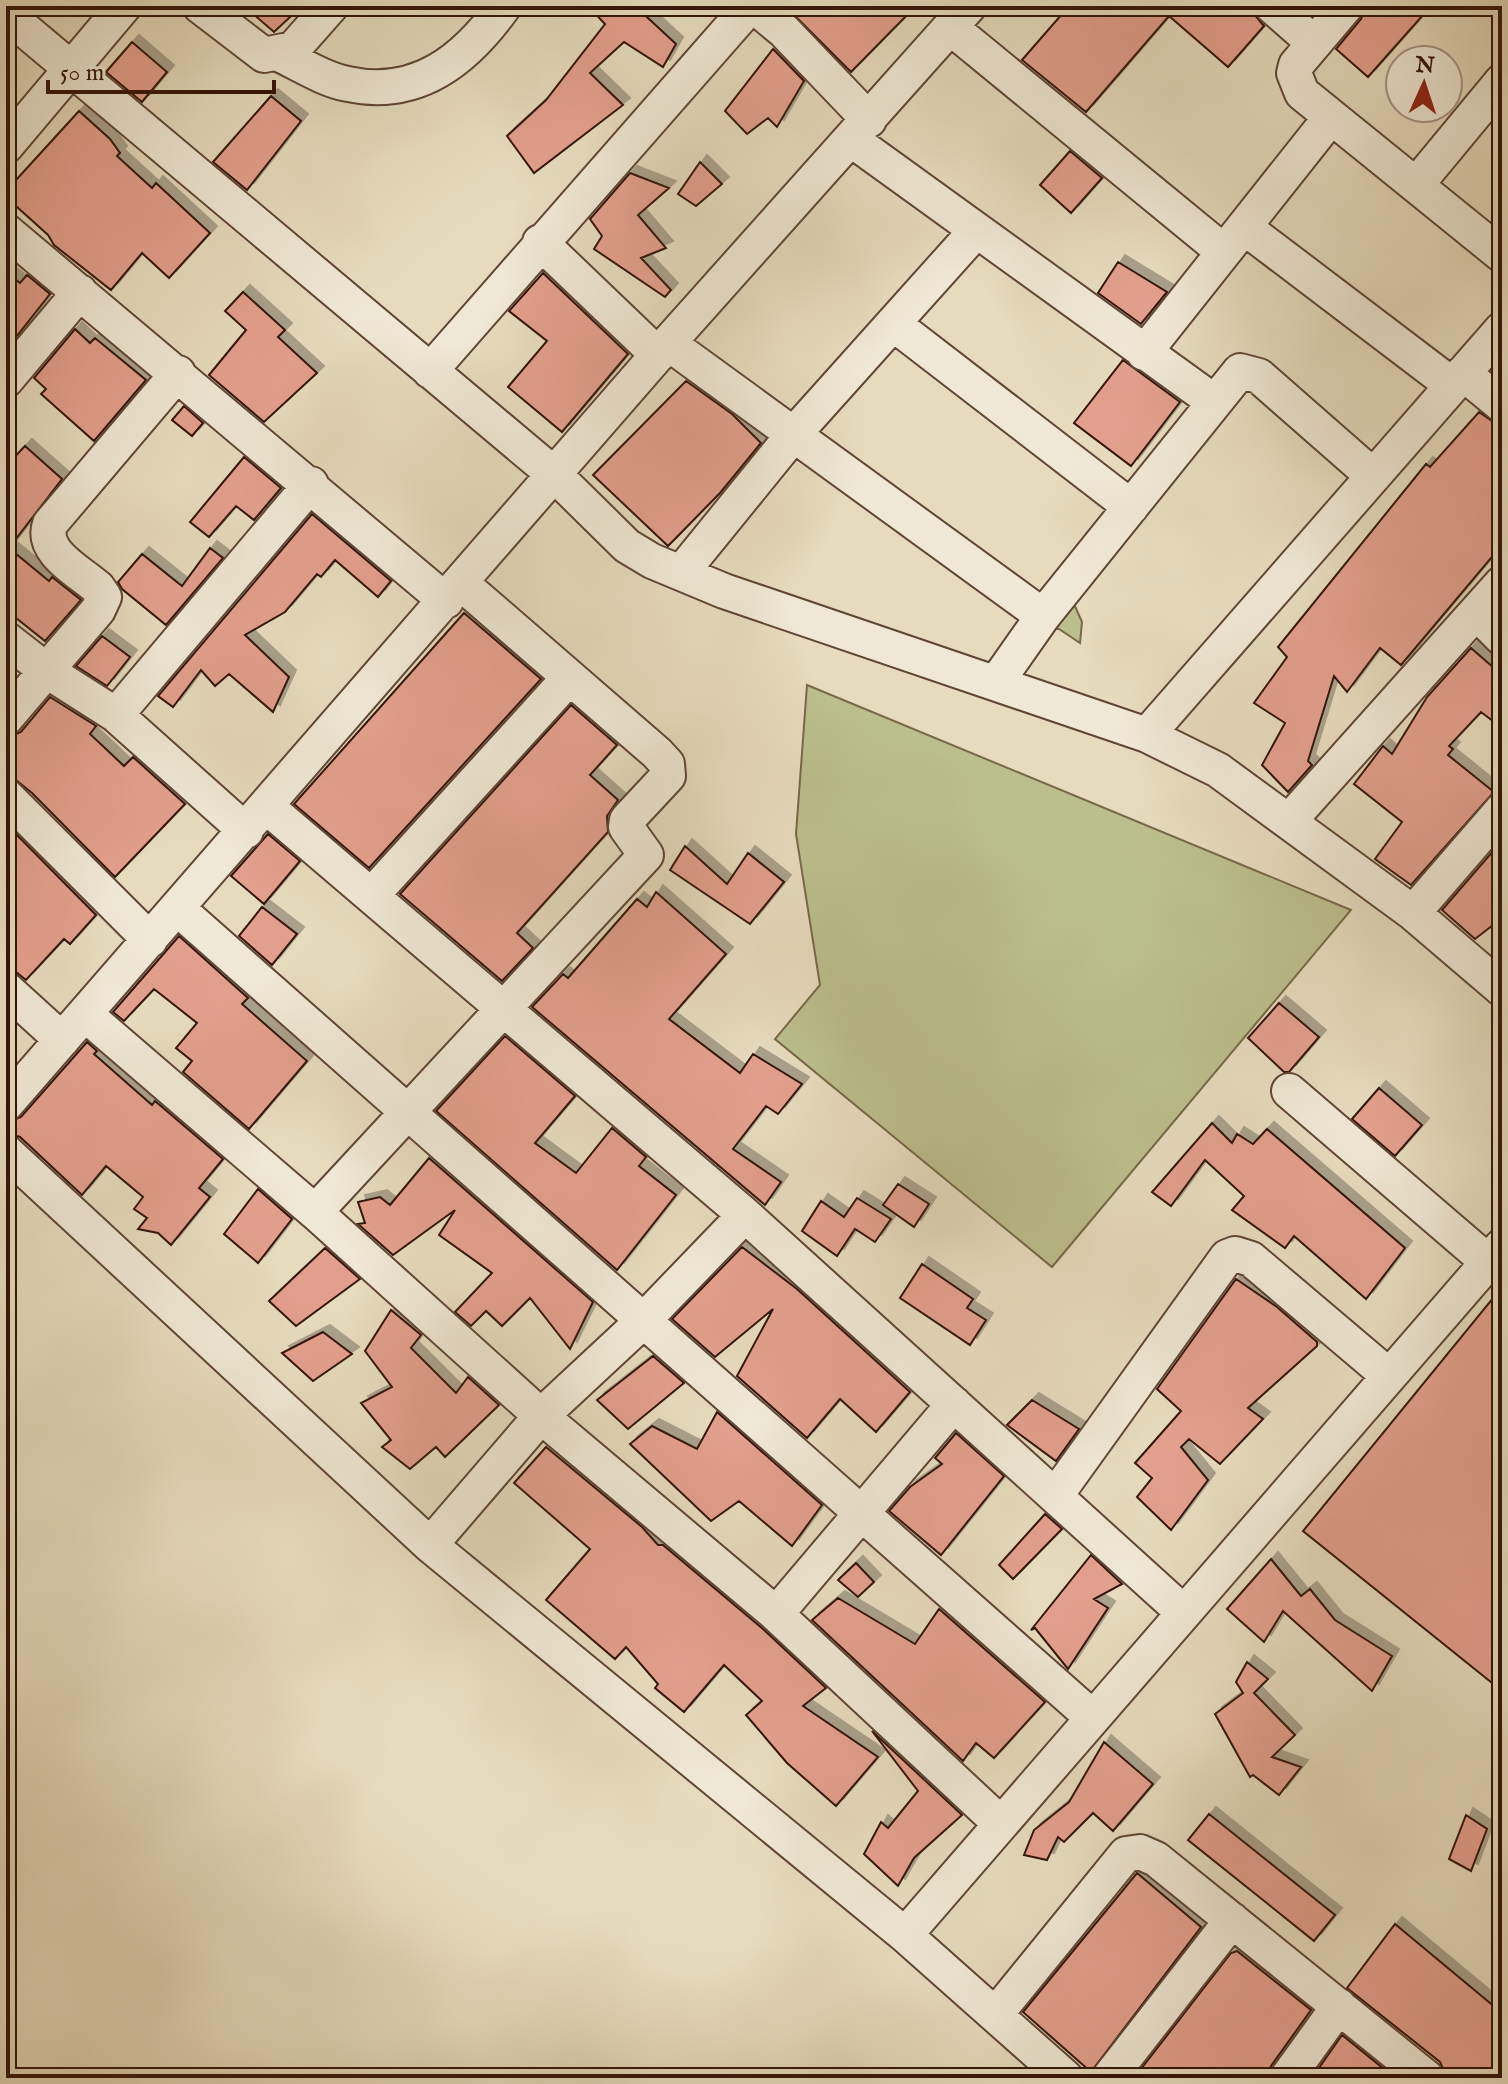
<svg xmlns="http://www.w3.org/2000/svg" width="1508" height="2084" viewBox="0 0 1508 2084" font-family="'IM FELL English',serif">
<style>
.green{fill:#bbbe8d;stroke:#77694a;stroke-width:2}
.building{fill:#e39f8d;stroke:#331408;stroke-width:2;filter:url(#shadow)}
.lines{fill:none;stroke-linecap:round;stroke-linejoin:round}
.minor-casing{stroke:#604635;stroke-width:38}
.minor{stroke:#efe8d4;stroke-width:34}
</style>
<defs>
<filter id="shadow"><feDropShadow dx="7" dy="-7" stdDeviation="0" flood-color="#0004"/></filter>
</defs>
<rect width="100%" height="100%" fill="#e6dbbd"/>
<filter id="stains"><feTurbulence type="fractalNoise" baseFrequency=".0025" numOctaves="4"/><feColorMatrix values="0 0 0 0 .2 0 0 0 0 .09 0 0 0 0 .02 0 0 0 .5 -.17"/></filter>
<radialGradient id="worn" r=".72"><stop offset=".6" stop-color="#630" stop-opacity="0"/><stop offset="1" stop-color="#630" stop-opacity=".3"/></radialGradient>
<path class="green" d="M1070,595L1082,622L1080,643L1059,629H1048Z
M807,685L1351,910L1052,1267L775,1039L820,985L796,834Z"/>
<path class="building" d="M244,6H302L274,32Z
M588,6H635L676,44L663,67L624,42L590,73L623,105L534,173L507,136L546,100L605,24Z
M785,6H916L851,72Z
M1069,6H1253V13L1264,26L1228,67L1169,16L1086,112L1022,60Z
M1365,6H1431L1368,77L1336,49L1361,19Z
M132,42L167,72L142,102L106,72Z
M773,49L804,81L777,127L768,118L747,134L725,111Z
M271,96L301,121L247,190L213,162Z
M79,111L110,139L120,153L117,156L152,188L156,183L210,233L169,278L142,253L111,290L54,245L48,235L6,197V191Z
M1070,151L1102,178L1071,213L1040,185Z
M700,162L722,184L696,206L678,194Z
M630,173L669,188L638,215L666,248L641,258L671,290L665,297L594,249L602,236L590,219Z
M1118,262L1167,292L1141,324L1098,293Z
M6,272L20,283L27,275L50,294L12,342L6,337Z
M543,273L628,354L562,432L508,387L547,341L509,311Z
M243,292L285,330L278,337L317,373L264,422L209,375L246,330L225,311Z
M75,329L90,343L95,338L146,380L94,441L41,394L46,389L34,378Z
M1123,360L1180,402L1131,466L1074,423Z
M686,381L732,414L761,443L720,493L668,546L593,475Z
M184,406L203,423L192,436L172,420Z
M1479,412L1502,428V545L1401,665L1380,648L1347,692L1334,676L1308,761L1312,765L1288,792L1262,765L1285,723L1254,703L1287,657L1278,647L1426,464L1430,467Z
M25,446L62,479L9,548L49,581L52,577L81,600L45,641L6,610V466Z
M244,457L281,488L254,520L236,506L209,537L190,522Z
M312,514L391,581L378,597L335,560L321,577L317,574L285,612L245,635L289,677L273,712L229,674L215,686L201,670L173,707L158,696Z
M210,548L223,558L166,625L122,589L118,582L142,554L182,586Z
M464,613L541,679L369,868L294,804Z
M102,636L130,657L107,686L76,666Z
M1471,648L1502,675V728L1481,712L1449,746L1453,749L1448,755L1494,792L1411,885L1375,859L1402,822L1354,784L1383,746L1392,754L1427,697Z
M50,697L96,726L90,734L124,766L133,757L185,804L115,877L32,793L6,772V738L21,732Z
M571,705L617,745L590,775L618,800L607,816L608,832L517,933L533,948L502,981L400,894Z
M6,824L96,915L70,944L64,939L26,980L6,964Z
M268,834L300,861L264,904L231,876Z
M1500,843L1502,918L1475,939L1442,910Z
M685,846L727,884L748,853L784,882L750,924L670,870Z
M656,892L726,954L669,1019L740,1073L753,1054L802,1084L778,1114L766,1106L733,1149L781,1182L765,1205L532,1007L563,974L568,978L637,899L647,907Z
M262,907L297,934L272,965L239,936Z
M179,936L248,998L242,1004L307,1061L249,1129L183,1072L192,1061L176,1048L197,1023L154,989L124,1021L113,1012Z
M1279,1003L1319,1037L1289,1072H1284L1248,1038Z
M505,1036L575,1096L535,1143L576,1173L612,1128L646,1157L639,1166L676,1195L617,1270L436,1111Z
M87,1042L97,1051L94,1054L152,1105L155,1101L223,1159L199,1188L210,1197L171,1245L158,1233L138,1229L147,1218L134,1209L143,1197L106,1166L82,1195L20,1137L6,1133V1123L21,1117Z
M1379,1088L1422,1125L1395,1156L1352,1119Z
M1212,1123L1232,1143L1237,1134L1253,1144L1267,1129L1405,1248L1366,1299L1294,1236L1285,1248L1232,1210L1244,1196L1205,1160L1171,1206L1152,1192Z
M429,1158L593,1302L570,1349L530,1298L502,1326L486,1311L471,1326L455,1312L492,1273L439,1235L455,1210L393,1255L358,1224L365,1223L358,1202L380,1197L390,1205Z
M898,1184L929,1204L914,1227L883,1205Z
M258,1189L292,1219L258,1263L224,1234Z
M857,1198L891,1219L875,1242L855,1229L837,1256L802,1231L821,1201L844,1217Z
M742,1247L797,1289L910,1392L876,1432L840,1399L807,1438L737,1376L773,1309L715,1357L672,1319Z
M325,1248L360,1279L296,1326L269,1301Z
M922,1264L973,1299L967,1308L986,1320L970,1345L900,1298Z
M1236,1279L1277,1307L1317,1342V1346L1248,1408L1263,1419L1220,1464L1189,1439L1181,1447L1208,1480L1171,1530L1137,1497L1152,1478L1135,1463L1181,1411L1157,1389Z
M1502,1287V1691L1303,1531Z
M391,1310L421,1335L411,1348L456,1393L468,1377L499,1405L445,1457L436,1447L410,1469L382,1447L391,1440L361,1403L392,1387L365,1351Z
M323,1332L352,1354L313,1381L282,1353Z
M653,1356L684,1383L628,1429L597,1400Z
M1032,1400L1079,1429L1056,1461L1007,1425Z
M717,1412L822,1505L792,1546L739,1501L711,1521L630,1444L652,1426L697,1449Z
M956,1433L1004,1476L941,1555L889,1511L910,1487L942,1464L935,1458Z
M546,1447L642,1527L658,1545H663L763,1629L826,1688L803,1706L878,1757L836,1806L787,1763L746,1715L762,1701L724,1665L684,1712L655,1688L658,1684L626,1647L615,1659L546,1600L590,1549L514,1483Z
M1045,1514L1062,1529L1013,1579L999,1565Z
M1091,1555L1122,1584L1094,1599L1108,1608L1068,1669L1035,1628L1031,1630Z
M1271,1559L1301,1596L1310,1589L1335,1620L1392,1656L1372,1691L1283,1611L1264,1642L1227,1609Z
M856,1563L874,1582L858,1597L838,1580Z
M838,1598L915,1644L939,1609L1045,1702L994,1758L976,1743L963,1761L812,1620Z
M1247,1662L1268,1679L1254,1693L1295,1735L1272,1757L1301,1767L1279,1795L1253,1775L1250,1777L1215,1714L1243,1693L1236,1682Z
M872,1731L962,1815L914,1858L898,1886L864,1854L881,1822L888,1828L918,1791Z
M1104,1742L1153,1784L1113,1831L1093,1813L1064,1842L1058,1837L1047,1860L1024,1855L1034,1830L1069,1802Z
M1209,1814L1335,1915L1314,1941L1188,1840Z
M1466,1815L1487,1829L1471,1871L1449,1859Z
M1137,1873L1201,1927L1091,2072L1023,2012Z
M1395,1924L1502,2013V2078H1447L1440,2062L1347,1988Z
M1237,1951L1311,2010L1271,2066L1267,2078H1134L1231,1953Z
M1342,2035L1395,2078H1312Z"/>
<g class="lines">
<g class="minor-casing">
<path id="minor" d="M200,6L264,55L293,49L331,6
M754,6L784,31L869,120
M1272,6L1313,42
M1346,6L1296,65L1294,73L1302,93L1502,255
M6,14L556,476L627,546L652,561L724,591L1147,735L1218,770L1413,913L1502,989
M950,27L1224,252
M279,54C300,64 325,80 348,84C418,99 466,59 504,6
M852,140L1213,401
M6,146L124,6
M1416,185L1502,81
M1244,227L1452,385
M6,231L446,601
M540,242L658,355
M895,325L1131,507
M668,343L1043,616
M1144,353L1331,117
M430,371L750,6
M1463,373L1502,405
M6,380L80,292
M681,573L793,435L975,232
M1476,612L1502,638
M6,639L47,671L116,715L246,831
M996,683L1043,616L1240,371L1259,376L1373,476
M116,715L311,484
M6,718L98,610L104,597L98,588C79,571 40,552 50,524L178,373
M1147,735L1502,329
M6,796L150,940
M267,807L745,1215L1184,1613
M1289,821L1502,583
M371,896L569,678
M177,908L1093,1718
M1413,913L1502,810
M6,989L62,1040
M85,1014L315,1212L541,1416L776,1614L1001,1824
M1289,1091L1488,1262
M6,1104L668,343L969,6
M6,1152L430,1545L905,1935L1066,2078
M315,1212L646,855L626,827L627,820L668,776L667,764L657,753L462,584
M1056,1495L1227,1257L1235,1254L1251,1259L1389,1376
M430,1545L541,1416L642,1322L745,1215
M776,1614L954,1404
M905,1935L1502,1246
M996,2014L1126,1854L1140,1852L1156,1859L1427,2078
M1109,2078L1232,1920
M1287,2078L1339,2006"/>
</g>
<use href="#minor" class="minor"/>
</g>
<rect width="1508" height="2084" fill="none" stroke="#e6dbbd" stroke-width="32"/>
<rect x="8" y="8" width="1492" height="2068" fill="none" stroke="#331408" stroke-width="4"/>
<rect x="16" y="16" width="1476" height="2052" fill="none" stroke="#331408" stroke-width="2"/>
<g transform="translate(1424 84) rotate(3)"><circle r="38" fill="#efe8d4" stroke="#a49382" stroke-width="2"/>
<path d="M0-6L14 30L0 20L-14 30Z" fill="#8f2418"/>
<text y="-12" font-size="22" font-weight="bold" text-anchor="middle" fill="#331408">N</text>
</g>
<path d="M48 80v12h226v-12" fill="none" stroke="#331408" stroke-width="4"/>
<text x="60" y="80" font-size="24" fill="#331408" stroke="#efe8d4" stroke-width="6" paint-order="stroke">50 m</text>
<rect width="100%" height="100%" filter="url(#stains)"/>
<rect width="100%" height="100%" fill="url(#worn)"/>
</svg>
